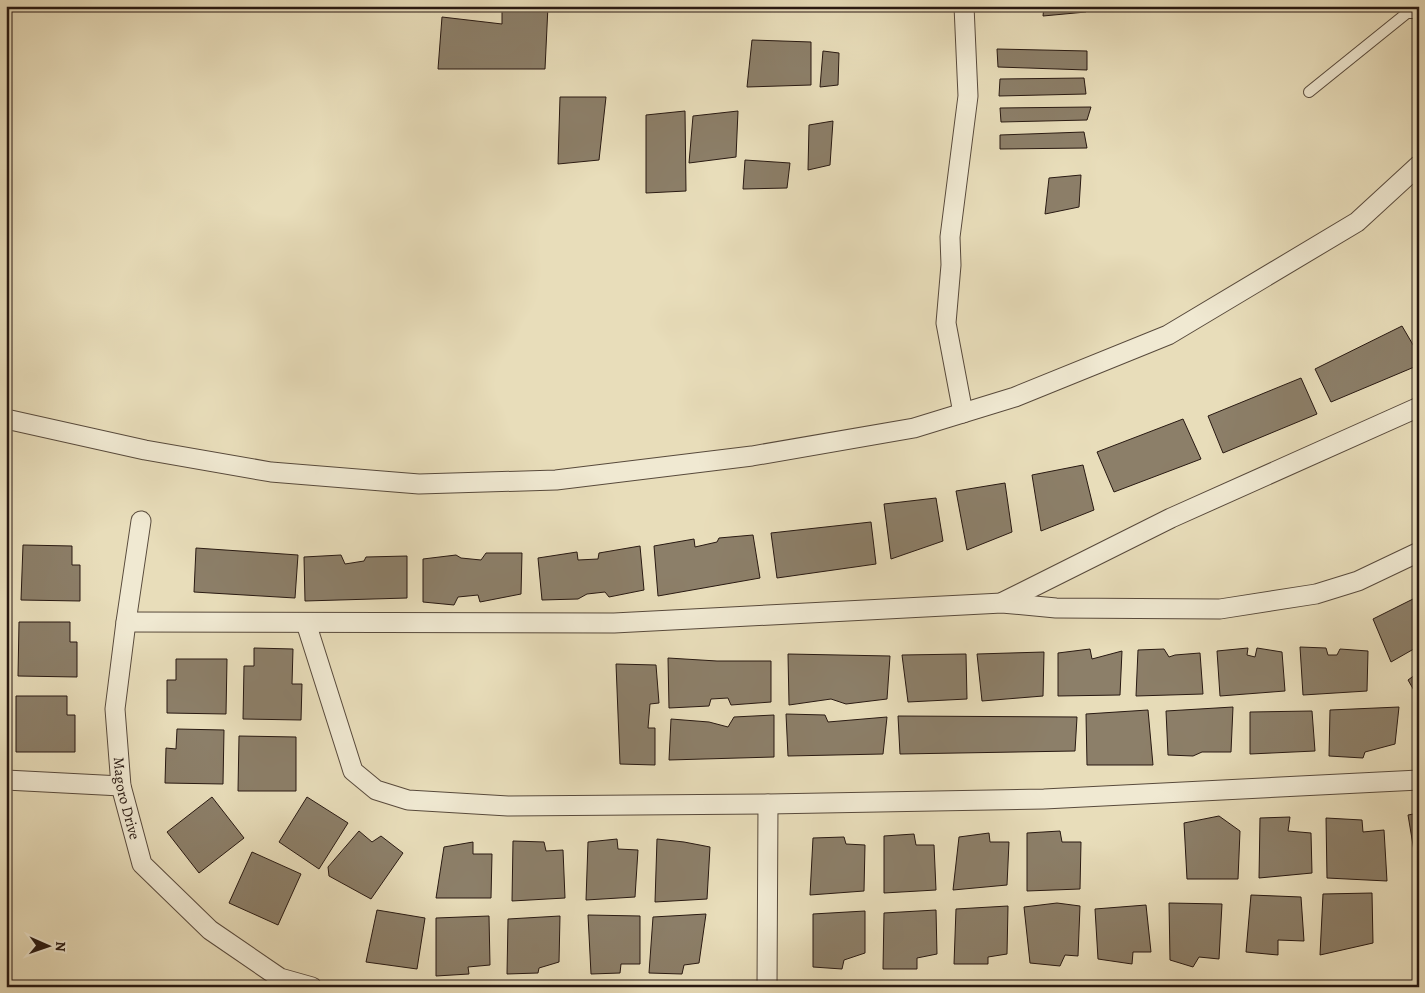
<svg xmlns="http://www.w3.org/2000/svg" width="1425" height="993" viewBox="0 0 1425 993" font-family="Alegreya,serif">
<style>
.building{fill:#8c7f69;stroke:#281912}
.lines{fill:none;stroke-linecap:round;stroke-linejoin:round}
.service-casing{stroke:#584a3c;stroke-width:12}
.minor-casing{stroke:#584a3c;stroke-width:21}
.service{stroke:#f0e9d2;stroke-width:10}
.minor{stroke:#f0e9d2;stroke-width:19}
.labels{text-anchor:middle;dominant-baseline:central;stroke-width:4;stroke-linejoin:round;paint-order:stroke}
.street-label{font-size:15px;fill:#281912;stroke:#f0e9d2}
</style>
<rect width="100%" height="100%" fill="#e8ddba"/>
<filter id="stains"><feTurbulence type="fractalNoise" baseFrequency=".004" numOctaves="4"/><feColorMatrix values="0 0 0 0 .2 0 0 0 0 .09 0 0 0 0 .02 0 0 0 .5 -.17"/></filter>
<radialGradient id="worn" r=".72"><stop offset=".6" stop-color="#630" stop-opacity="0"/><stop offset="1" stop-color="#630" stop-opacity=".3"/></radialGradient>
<path class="building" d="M502,6H548L545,69H438L442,17L502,24Z
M1044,6H1085L1086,12L1043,16Z
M752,40L811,42V85L747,87Z
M997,49L1087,51V70L998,67Z
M823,51L839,53L838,85L820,87Z
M1084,78L1086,94L999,96L1000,79Z
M560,97H606L599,160L558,164Z
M1091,107L1087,120L1001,122L1000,108Z
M685,111L686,191L646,193V115Z
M738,111L736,157L689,163L693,116Z
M833,121L830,165L808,170L809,125Z
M1084,132L1087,148L1000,149V135Z
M745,160L790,163L787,188L743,189Z
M1081,175L1079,207L1045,214L1049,178Z
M1402,326L1419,355V365L1331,402L1315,369Z
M1301,378L1317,414L1223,453L1208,416Z
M1183,419L1201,459L1114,492L1097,452Z
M1083,465L1094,510L1041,531L1032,475Z
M1005,483L1012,532L967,550L956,491Z
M936,498L943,541L891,559L884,504Z
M871,522L876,564L777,578L771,533Z
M753,535L760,578L658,596L654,546L694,539L695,547L717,542L719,538Z
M23,545L72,546V565H80V601L21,600Z
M640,546L644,590L609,597L605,592L587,594L578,599L542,600L538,558L577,552L578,560L598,559L599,553Z
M196,548L298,555L295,598L194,592Z
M486,553H522L521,594L480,602L478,595L458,597L454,605L423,602V559L456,555L461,558L481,560Z
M341,555L345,564L364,561L366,557L407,556V598L305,601L304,557Z
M1419,596V646L1391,662L1373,619Z
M19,622H70V642H77V677L18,676Z
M1300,647L1326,648L1328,655H1337L1340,649L1368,651L1367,691L1303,695Z
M254,648L293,649L292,684H302L301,720L243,719L244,666H254Z
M1248,648L1247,655L1255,657L1257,648L1282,652L1285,691L1220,696L1217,651Z
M1090,649L1092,659L1122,651L1120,695L1058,696V653Z
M1164,649L1169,657L1175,655L1200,653L1203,694L1136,696L1138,650Z
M1044,652L1043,696L982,701L977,654Z
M788,654L890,656L887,699L846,704L831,699L789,705Z
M966,654L967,699L908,702L902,655Z
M668,658L717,661H771V702L731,705L728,698L711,699L709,706L669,708Z
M176,659H227L226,714L167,713V680H176Z
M616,664L656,665L659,703L650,704L648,728H655V765L620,764Z
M1419,672V699L1408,680Z
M16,696H67V715H75V752H16Z
M1233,707L1231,752H1202L1193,756L1168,755L1166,711Z
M1399,707L1395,744L1365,752L1363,758L1329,756L1330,710Z
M1148,710L1153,765H1087L1086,714Z
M1312,711L1315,751L1250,754V712Z
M786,714L825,715L828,722L887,717L883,754L788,756Z
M774,715V757L669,760L671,719L709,722L728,727L734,717Z
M898,716L1077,717L1075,751L900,754Z
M177,729L224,730L223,784L165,783L166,748L176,749Z
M239,736L296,737V791H238Z
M212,797L244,838L199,873L167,832Z
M307,797L348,823L319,869L279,842Z
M1419,813V875H1418L1408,815Z
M1219,816L1240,831L1238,879H1187L1184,823Z
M1290,817L1288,831L1311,833L1312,873L1259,878L1260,818Z
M1326,818L1362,820L1363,832L1384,830L1387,881L1327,878Z
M359,831L372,842L381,836L403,853L371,899L329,876L328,867Z
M1060,831L1062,842H1081L1080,889L1027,891V833Z
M989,833L990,842H1009L1007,885L953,890L959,837Z
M914,834L916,845H934L936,890L884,893V836Z
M844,837L846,844L865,845L864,891L810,895L813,838Z
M617,839L618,849L638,850L635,897L586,900L588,842Z
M657,839L684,842L710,847L707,899L655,902Z
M513,841L544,842L546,851L563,850L565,898L512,901Z
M473,842V854H492L491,898H436L444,847Z
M252,852L301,874L278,925L229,903Z
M1372,893L1373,943L1320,955L1323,894Z
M1251,895L1301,897L1304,941L1278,940V955L1246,952Z
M1057,903L1080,906L1078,956L1065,955L1060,966L1030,963L1024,907Z
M1169,903L1222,904L1219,959L1199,957L1193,967L1170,960Z
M1146,905L1151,952H1133L1132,964L1098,959L1095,909Z
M1008,906L1007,954L988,957V964H954L956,909Z
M377,910L425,918L417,969L366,962Z
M936,910L937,954L917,958V969H883L884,913Z
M865,911V953L844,960L842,969L813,967V914Z
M706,914L699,963L684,965L682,974L649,973L653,917Z
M588,915L640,916V964H621L620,973L591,974Z
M489,916L490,965L468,967L469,974L436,976V918Z
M560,916L559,962L539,968L538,973L507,974L508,919Z"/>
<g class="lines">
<g class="service-casing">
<path id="service" d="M1309,92L1407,13H1419"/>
</g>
<g class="minor-casing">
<g id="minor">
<path d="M963,413L946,323L951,265L950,237L968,96L964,6"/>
<path d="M6,419L145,450L271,472L419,484L556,480L752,456L914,428L1015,397L1168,335L1357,222L1419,165"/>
<path id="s1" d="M141,521L126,622L115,709L121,786L142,864L210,930L280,978L312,987"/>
<path d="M1003,602L1171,518L1419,407"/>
<path d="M126,622L614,623L1002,603L1056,608L1220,609L1316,594L1358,581L1419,552"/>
<path d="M306,623L353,771L376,790L408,800L508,806L768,804L1044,799L1419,780"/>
<path d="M6,780L121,786"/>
<path d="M767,987L768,804"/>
</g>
</g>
<use href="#service" class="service"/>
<use href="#minor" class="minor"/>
</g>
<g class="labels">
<g class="street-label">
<text stroke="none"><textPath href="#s1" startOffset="280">Magoro Drive</textPath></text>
</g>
</g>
<rect width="1425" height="993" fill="none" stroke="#e8ddba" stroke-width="25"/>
<rect x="8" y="8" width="1410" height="978" fill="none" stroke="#281912" stroke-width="2.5"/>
<rect x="12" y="12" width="1400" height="968" fill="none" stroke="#281912"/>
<g transform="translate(48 946) rotate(92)" stroke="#f0e9d2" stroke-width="4" paint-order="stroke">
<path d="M0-4L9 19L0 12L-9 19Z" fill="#281912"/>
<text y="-8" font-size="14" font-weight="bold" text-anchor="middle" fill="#281912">N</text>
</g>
<rect width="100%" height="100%" filter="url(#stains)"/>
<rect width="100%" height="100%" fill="url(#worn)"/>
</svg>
